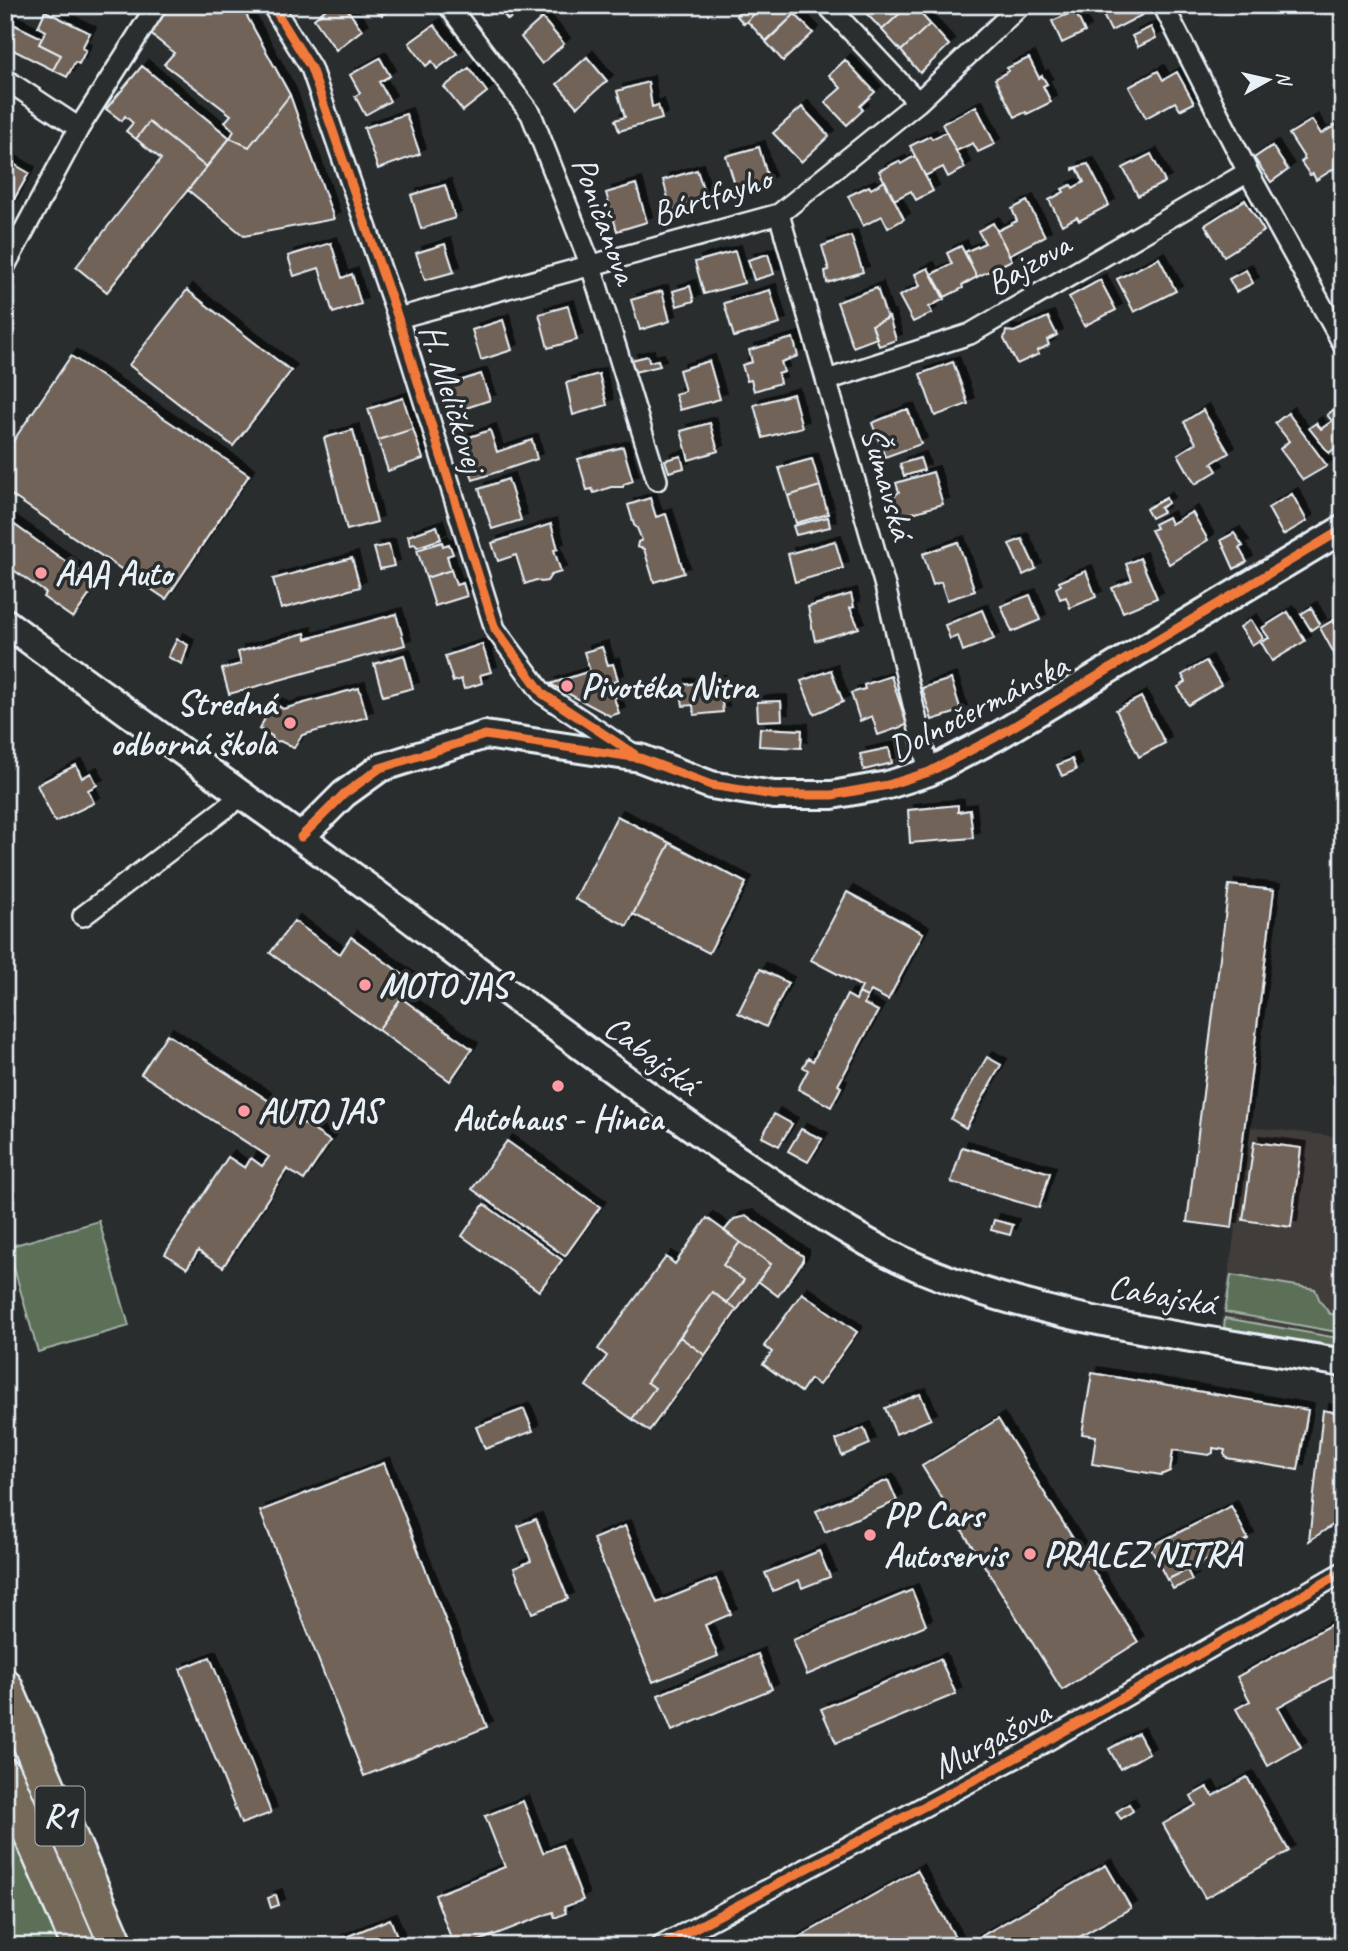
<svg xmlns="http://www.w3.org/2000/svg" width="1348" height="1951" viewBox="0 0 1348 1951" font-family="Caveat,sans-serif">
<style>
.built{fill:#403e3b}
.green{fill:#5b6f59;stroke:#a2b0a8;stroke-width:2}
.building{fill:#726458;stroke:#e8f1f8;stroke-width:2;filter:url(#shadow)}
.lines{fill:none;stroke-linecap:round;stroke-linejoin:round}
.street-casing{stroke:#e8f1f8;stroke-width:24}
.secondary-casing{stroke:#e8f1f8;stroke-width:32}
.highway-casing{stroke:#e8f1f8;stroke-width:38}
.street{stroke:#2a2d2e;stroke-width:19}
.secondary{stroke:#2a2d2e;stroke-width:26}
.highway{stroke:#746a5a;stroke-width:33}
.cycleway-casing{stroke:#2a2d2e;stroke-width:13}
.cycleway{stroke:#f17a3a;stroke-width:9}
.poi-dot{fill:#ff9aa2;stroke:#2a2d2e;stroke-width:2.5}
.labels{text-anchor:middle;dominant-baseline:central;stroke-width:7;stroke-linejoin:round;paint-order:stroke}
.shield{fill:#2a2d2e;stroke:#afb6bb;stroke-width:2}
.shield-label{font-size:33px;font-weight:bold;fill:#e8f1f8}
.street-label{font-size:35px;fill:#e8f1f8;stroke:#2a2d2e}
.poi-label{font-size:35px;font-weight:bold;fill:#e8f1f8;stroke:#2a2d2e;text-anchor:start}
</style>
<defs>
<filter id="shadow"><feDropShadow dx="6" dy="-6" stdDeviation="0" flood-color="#0009"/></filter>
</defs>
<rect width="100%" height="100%" fill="#2a2d2e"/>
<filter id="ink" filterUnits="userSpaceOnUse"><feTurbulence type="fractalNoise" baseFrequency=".0143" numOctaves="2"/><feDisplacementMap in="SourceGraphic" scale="14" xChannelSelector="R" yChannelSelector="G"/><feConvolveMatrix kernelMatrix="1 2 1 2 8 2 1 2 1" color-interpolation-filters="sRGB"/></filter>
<g filter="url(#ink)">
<path class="built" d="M1250,1127L1343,1137V1354L1220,1333Z"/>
<path class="green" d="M99,1221L129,1326L38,1352L8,1247Z
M1231,1275L1315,1289L1320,1301L1330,1314L1343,1315V1333L1225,1312Z
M1225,1318L1343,1339V1347L1224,1328Z
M5,1807L65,1946H5Z"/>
<path class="building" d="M170,5H239L243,9L290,95L249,147L230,138L234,131L225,122L231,115L164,64L174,53L148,32Z
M331,5H344L362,30L336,50L314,19Z
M374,5H394L382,15Z
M495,5H525L508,20Z
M733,5H763L744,24L736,15L739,12Z
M763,5H786L795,14L766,41L747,21Z
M868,5H909L882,30L863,10Z
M909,5H913L930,24L901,51L882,30Z
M1098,5H1140L1144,14L1111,31Z
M45,11L90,33L82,48L86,50L79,64L75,62L67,77L53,70L61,55L39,44L46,31L38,27Z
M1075,11L1085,32L1062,43L1052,21Z
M795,14L813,33L783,61L766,42Z
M542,18L564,44L542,64L521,37Z
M11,23L42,38L39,44L61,55L53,70L7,47L12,35L6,32Z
M930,24L949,45L920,73L901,51Z
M434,25L457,54L437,69L432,61L426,66L409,43Z
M1151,27L1156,38L1138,47L1132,36Z
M587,57L607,81L577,107L557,84Z
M380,58L390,76L379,82L390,101L365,115L355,96L360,93L350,75Z
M1029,58L1039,78L1042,76L1047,84L1043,86L1051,102L1027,114L1026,112L1015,117L995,79L1009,71L1007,68Z
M845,60L875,92L860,106L863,110L847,125L825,102L841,88L829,75Z
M142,66L230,138L206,167L149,122L136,139L126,131L133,123L125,116L122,121L106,109Z
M469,68L487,92L463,111L444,87Z
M1158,71L1163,80L1177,72L1194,103L1180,110L1175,102L1146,118L1129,87Z
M648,82L652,107L658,105L662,119L619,131L615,120L625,117L617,91Z
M290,95L334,219L244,236L188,190L230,138L249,147Z
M976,106L995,144L978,152L973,143L956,151L942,124Z
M802,107L829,136L801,162L773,133Z
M406,114L420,154L378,169L364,128Z
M1312,120L1321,134L1343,121V163L1316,180L1313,174L1310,175L1301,162L1305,159L1289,134Z
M149,122L206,167L107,292L76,267L161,159L136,139Z
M946,132L965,168L948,177L943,167L925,176L910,146L930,136L932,139Z
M1272,146L1288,170L1271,182L1254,158Z
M759,147L769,182L752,187V189L749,190V188L737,191L726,156Z
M1151,154L1165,182L1138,196L1123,168Z
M915,156L933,191L916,200L911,191L894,200L879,171L899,161L901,164Z
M5,159L29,173L5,215Z
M1088,164L1109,205L1079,221L1077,217L1062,225L1049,200L1064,192L1062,189L1071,185L1073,188L1084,182L1077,168L1073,170V168Z
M697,170L706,198L693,203L694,206L672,212L663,180Z
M885,181L904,219L888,228L882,216L863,226L848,196L869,186L871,189Z
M636,184L647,222L617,231L606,193Z
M445,185L455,218L421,229L411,195Z
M1245,200L1264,231L1224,256L1205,225Z
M1027,201L1045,236L1009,255L997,231L1017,221L1012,209Z
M993,223L1012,260L977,277L965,252L985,243L978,231Z
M851,236L863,272L827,283L825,271L829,270L822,246Z
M331,243L342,278L352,274L361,304L333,313L319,268L294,276L288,256Z
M445,244L454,272L425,280L416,253Z
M961,246L977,277L962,285L963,288L945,297L932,274L952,264L947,253Z
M735,251L744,283L704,294L695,262Z
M768,254L774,274L754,280L748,260Z
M1159,258L1176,291L1134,312L1117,279Z
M928,268L944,299L929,307L932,313L913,322L899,296L920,286L915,274Z
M1246,270L1253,283L1236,292L1229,279Z
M1100,280L1116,310L1084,326L1069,297Z
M690,286L694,301L677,306L673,291Z
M877,288L887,319L872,325L877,338L853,347L837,302Z
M187,290L291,371L233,446L129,365Z
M770,290L780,324L734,337L724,303Z
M662,291L670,321L640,330L631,300Z
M568,306L577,340L548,348L539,314Z
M889,317L896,340L879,346L872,325Z
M1048,317L1057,335L1047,340L1049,345L1037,351L1039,354L1017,364L1004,339L1006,331L1014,332Z
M503,320L512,350L481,360L472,330Z
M793,338L798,356L781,362L784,372L778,374L780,383L754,391L751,380L747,381L742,365L752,362L749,350Z
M71,356L249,475L166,599L5,491V453Z
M648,356L649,362L658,360L660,366L634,372L631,360Z
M709,361L720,399L680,410L675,394L685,391L679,370Z
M953,362L968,404L935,416L920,374Z
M481,374L490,400L448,414L442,394L446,392L444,386Z
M599,374L607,405L573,415L566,383Z
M793,394L802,427L763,438L754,405Z
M403,398L413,429L378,440L368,409Z
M1339,405L1343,410V442L1329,453L1309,428L1316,423L1321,429L1332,421L1327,415Z
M904,410H908L921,444L885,457L872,423Z
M1203,410L1229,453L1212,463L1217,471L1195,484L1178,454L1196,443L1184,422Z
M1288,413L1327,466L1303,480L1280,449L1289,441L1275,423Z
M710,423L718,451L689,460L681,431Z
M413,429L423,459L388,471L378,440Z
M353,430L377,522L347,530L324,438Z
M490,430L497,452L532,440L537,459L473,480L461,440Z
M623,447L633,481L624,484L623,487H611L594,493L592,489L587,490L578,459Z
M681,456L684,468L669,472L665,460Z
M920,458L924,470L904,476L900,464Z
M812,459L820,486L788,496L779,468Z
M933,472L943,504L902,516L893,497L899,492L896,483Z
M508,479L521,520L492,529L479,489Z
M820,486L828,514L796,523L788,496Z
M1292,494L1307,521L1283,535L1268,508Z
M650,498L656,517L666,514L684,573L654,582L644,549L637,547L638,542L642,540L637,528L634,525L628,505Z
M1166,498L1168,503L1160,508L1163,512L1151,518L1146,509Z
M1192,512L1208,540L1169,564L1151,530L1156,528L1154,524L1168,517L1171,524Z
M828,517L830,527L796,535L793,526Z
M5,518L97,584L73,618L43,597L46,593L5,564Z
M551,524L558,549L554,550L561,572L551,575L547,581L541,582L536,580L525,584L516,555L498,561L492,543Z
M437,526L441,539L417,547L415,544L410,545L408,536Z
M1234,533L1243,546L1239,548L1247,562L1234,569L1221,540Z
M1022,539L1036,569L1023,575L1009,544Z
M835,541L843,568L795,582L788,554Z
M442,542L443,546L449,544L453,554L447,556L451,570L426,578L417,550Z
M958,542L975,591L947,600L941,582L933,585L923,554Z
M389,545L394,566L380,569L374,548Z
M352,558L360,587L281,609L273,579Z
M1140,558L1157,598L1123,612L1112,588L1132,580L1126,564Z
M451,570L456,585L463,583L467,596L435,606L426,578Z
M1086,571L1096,597L1070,608L1066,597L1060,599L1056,588L1061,585L1059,582Z
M851,594L854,607L850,608L859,628L815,641L808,607Z
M1030,595L1040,620L1012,632L1001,606Z
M1311,608L1320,624L1311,630L1301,614Z
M982,610L994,639L963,651L958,636L950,639L945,625Z
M1288,612L1305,641L1272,661L1261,642L1269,638L1262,628Z
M396,614L405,645L229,694L222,669L241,664L238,652L305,633L306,639Z
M1251,620L1263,638L1252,645L1240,627Z
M1334,620L1337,627L1343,623L1341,666L1320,628Z
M177,639L188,645L182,664L168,657Z
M482,644L491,672L480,675L482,683L464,689L461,679L453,682L445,656Z
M602,647L608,665L613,664L618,680L613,682L618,696L614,698L619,713L610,716L550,684L590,671L584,652Z
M404,655L413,688L383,696L374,664Z
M1206,661L1221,685L1188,705L1178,687L1186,682L1182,675Z
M831,670L843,702L814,714L801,681Z
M891,676L907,725L878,735L872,716L860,721L851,693L865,689L864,685Z
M951,679L961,711L932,720L922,688Z
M720,681L723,712L694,715L693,705L683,706L680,685Z
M359,688L367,717L302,735L294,748L280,741L274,742L272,736L259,729L274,703L283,709Z
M1141,697L1165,743L1139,757L1116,710Z
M781,701L782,720L758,721L757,702Z
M760,728L802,730L801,748L759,746Z
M889,748L892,763L864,770L860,754Z
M1072,759L1076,770L1062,776L1057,765Z
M76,765L82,778L91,773L97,785L88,790L94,803L55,822L37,785Z
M958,805V812L970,810L973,838L910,843L908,810Z
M617,816L670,843L627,926L575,899Z
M670,843L746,883L709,953L633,914Z
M1229,885L1274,890L1232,1228L1187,1222Z
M847,892L923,933L888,1000L871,991L867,997L859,993L862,987L811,960Z
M294,921L340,954L351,937L413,982L378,1030L270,953Z
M760,969L788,983L766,1027L738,1013Z
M859,993L867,997L864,1004L878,1011L838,1085L841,1087L831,1107L798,1089L808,1070L803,1067L808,1058L813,1061L847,995L856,1000Z
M401,998L472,1049L450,1081L378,1030Z
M167,1034L330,1141L304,1180L287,1169L223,1267L198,1251L187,1268L165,1254L228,1157L245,1168L251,1158L262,1166L269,1157L141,1074Z
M987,1057L1001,1065L966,1128L951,1119Z
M774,1114L792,1124L779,1146L762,1137Z
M801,1129L822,1139L808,1162L788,1151Z
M507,1141L600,1207L565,1256L472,1189Z
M1254,1142L1301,1148L1291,1227L1243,1220Z
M962,1147L1050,1173L1039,1208L951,1182Z
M484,1204L562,1260L539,1291L462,1236Z
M747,1216L803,1256V1261L778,1296L758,1281L771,1264L724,1231L734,1219Z
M707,1218L740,1242L723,1265L744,1280L727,1303L712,1292L647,1382L655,1388L632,1419L586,1386L607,1356L598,1349L666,1257L675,1264Z
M994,1220L1013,1225L1010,1235L991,1230Z
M740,1242L771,1264L737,1310L727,1303L744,1280L723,1265Z
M712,1292L737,1310L705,1355L680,1337Z
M802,1293L857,1332L819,1385L810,1379L801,1392L763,1364L772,1352L764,1346Z
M680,1337L705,1355L649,1431L632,1419L655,1388L647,1382Z
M1092,1373L1308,1410L1298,1470L1227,1458L1224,1454L1225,1450L1213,1448V1453L1209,1455L1173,1450L1170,1471L1161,1475L1092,1464L1096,1436L1082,1434Z
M920,1394L931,1419L896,1434L885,1408Z
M524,1409L533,1431L485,1449L476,1427Z
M1323,1410L1343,1414V1518L1309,1541Z
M998,1419L1138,1642L1062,1690L922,1466Z
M864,1428L870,1444L842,1456L836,1440Z
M384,1463L487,1727L364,1776L260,1511Z
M888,1480L897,1501L825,1532L816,1511Z
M1231,1506L1248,1539L1167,1580L1150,1547Z
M536,1519L568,1599L532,1613L514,1568L531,1561L518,1526Z
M625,1526L657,1603L716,1579L731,1614L705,1625L718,1656L653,1682L593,1539Z
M819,1551L830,1577L802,1588L799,1580L773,1591L765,1573Z
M1187,1570L1192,1580L1173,1589L1168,1579Z
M912,1590L926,1625L807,1675L793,1640Z
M1343,1618V1671L1278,1707L1301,1747L1268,1766L1236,1709L1250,1701L1237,1677Z
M758,1654L772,1689L672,1731L658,1695Z
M210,1657L271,1813L241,1824L180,1669Z
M940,1659L956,1694L836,1743L821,1709Z
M1138,1733L1149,1753L1120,1769L1109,1749Z
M1247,1777L1289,1851L1205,1898L1163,1824L1196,1805L1191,1796L1207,1787L1213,1796Z
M523,1801L543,1853L562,1845L583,1900L564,1907L566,1913L555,1918L553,1912L466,1946H454L435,1895L505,1867L485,1816Z
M1129,1804L1133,1811L1121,1819L1116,1812Z
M1106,1865L1131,1908L1063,1946H964Z
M917,1870L960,1946H784Z
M276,1895L279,1905L271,1908L268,1898Z
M390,1919L401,1946H324Z"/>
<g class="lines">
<g class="street-casing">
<path id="street" d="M272,5L311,68L398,318L495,629L543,694L636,756
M448,5L531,114L591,266L657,480
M827,5L918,102
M1163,5L1248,172L1343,344
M5,79L79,128
M779,214L885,586L929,772
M5,266L79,128L157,5
M398,318L779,214L918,102L1021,5
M827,380L970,334L1248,172
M83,916L243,795
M661,1946L1036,1747L1343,1572"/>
</g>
<g class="secondary-casing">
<path id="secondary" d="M5,622C112,702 220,778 327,857C399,909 468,964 540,1016C622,1076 703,1138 788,1193C829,1220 871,1247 917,1267C1047,1323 1204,1338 1343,1363
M301,837L344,794L380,768L485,735L640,758L711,785L774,795H832L888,785L929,772L996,737L1343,529"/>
</g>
<g class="highway-casing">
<path id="highway" d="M5,1686L117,1946
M5,1775L79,1946"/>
</g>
<use href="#street" class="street"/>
<use href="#secondary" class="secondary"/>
<use href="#highway" class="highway"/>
<g class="cycleway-casing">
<path id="cycleway" d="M272,5L311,68L398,318L495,629L543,694L634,754
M301,837L344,794L380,768L485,735L640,758L711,785L774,795H832L888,785L929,772L996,737L1343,529
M661,1946L1036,1747L1343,1572"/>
</g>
<use href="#cycleway" class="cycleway"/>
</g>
</g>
<g class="poi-dot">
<circle cx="41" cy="573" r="7"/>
<circle cx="567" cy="686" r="7"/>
<circle cx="290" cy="723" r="7"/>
<circle cx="365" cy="985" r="7"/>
<circle cx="558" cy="1086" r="7"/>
<circle cx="244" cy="1111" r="7"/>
<circle cx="870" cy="1535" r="7"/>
<circle cx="1030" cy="1554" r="7"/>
</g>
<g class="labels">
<rect class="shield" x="35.5" y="1786.5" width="49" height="59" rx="5"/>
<g class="shield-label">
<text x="60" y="1816">R1</text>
</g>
<g class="street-label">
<text transform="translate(711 196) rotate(-18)">Bártfayho</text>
<text transform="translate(605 220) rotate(70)">Poničanova</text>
<text transform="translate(1028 264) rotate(-30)">Bajzova</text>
<text transform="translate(453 398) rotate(73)">H. Meličkovej</text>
<text transform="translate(888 483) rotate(74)">Šumavská</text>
<text transform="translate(978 707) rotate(-27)">Dolnočermánska</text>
<text transform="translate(652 1055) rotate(37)">Cabajská</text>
<text transform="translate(1162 1295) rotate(10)">Cabajská</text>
<text transform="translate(991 1739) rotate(-28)">Murgašova</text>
</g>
<g class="poi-label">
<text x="55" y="573">AAA Auto</text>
<text x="581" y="686">Pivotéka Nitra</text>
<text x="276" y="703" text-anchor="end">Stredná<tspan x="276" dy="40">odborná škola</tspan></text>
<text x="379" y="985">MOTO JAS</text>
<text x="258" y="1111">AUTO JAS</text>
<text x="558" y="1118" text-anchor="middle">Autohaus - Hinca</text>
<text x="884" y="1515">PP Cars<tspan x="884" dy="40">Autoservis</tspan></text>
<text x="1044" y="1554">PRALEZ NITRA</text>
</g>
</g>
<rect width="1348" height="1951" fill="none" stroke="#2a2d2e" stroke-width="28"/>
<rect x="14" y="14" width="1320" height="1923" fill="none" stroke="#e8f1f8" stroke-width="2.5" filter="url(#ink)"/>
<g transform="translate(1268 80) rotate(82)" stroke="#2a2d2e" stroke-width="5" paint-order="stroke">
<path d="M0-5L12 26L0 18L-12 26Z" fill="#e8f1f8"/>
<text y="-10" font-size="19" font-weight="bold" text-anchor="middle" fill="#e8f1f8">N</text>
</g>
</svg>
